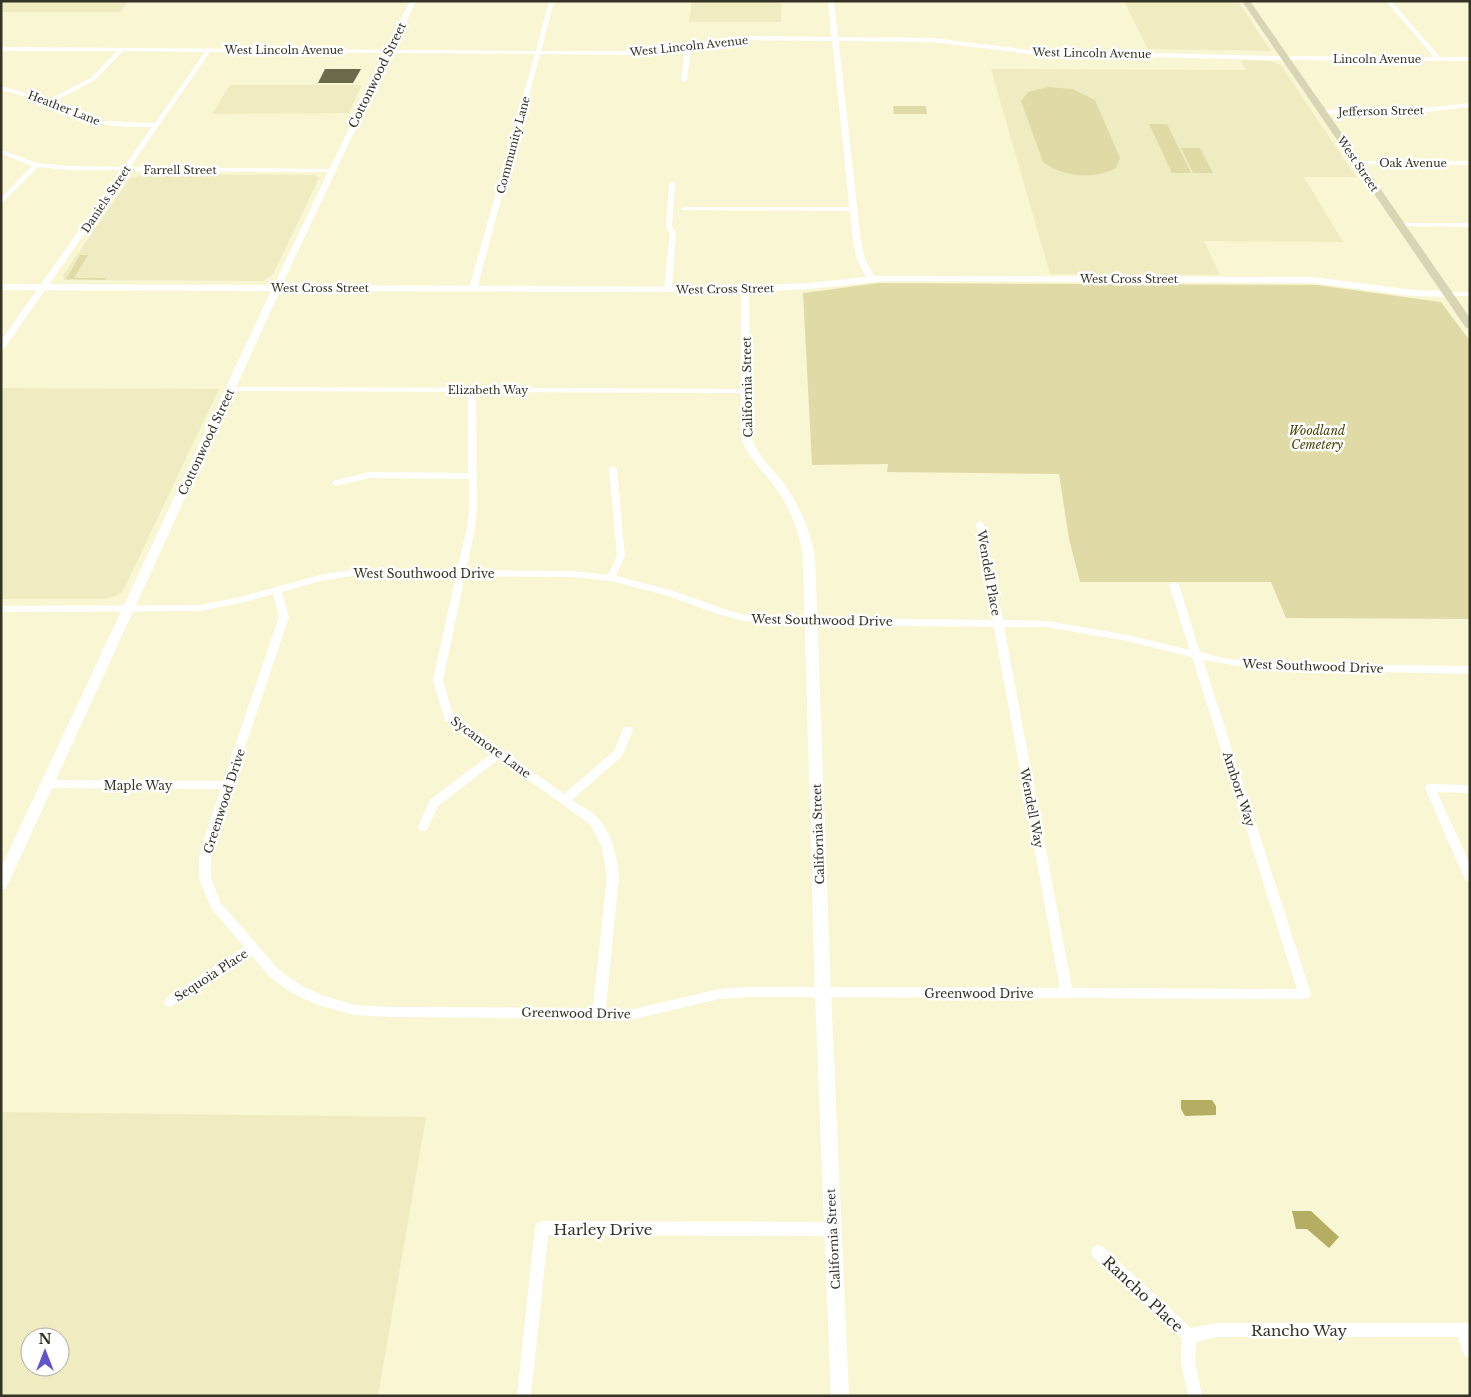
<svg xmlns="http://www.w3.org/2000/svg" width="1471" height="1397" viewBox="0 0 1471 1397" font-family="'Libre Baskerville',serif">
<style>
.built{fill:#f0ecc2;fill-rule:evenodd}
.green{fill:#e0dba6}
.water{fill:#b5ae62}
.building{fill:#6d6a4b}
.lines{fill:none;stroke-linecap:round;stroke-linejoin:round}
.minor{fill:#fff;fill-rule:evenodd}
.tertiary{fill:#fff;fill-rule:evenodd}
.secondary{fill:#d8d5b4;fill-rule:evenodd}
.labels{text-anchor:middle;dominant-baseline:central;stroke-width:5;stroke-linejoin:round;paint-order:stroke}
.far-street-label{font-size:11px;fill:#343325;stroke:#fff}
.street-label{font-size:12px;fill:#343325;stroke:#fff}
.park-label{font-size:12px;font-style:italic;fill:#494305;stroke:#fff}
.near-street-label{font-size:15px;fill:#343325;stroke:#fff}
</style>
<rect width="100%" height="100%" fill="#f9f6d4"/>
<path class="built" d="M3,1H128L120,12H1Z
M692,1H781V22H689Z
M1124,1H1238L1271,51L1148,49Z
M1241,60L1269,61L1281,65L1356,177H1304L1343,242L1204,241L1220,275L1050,274L991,69L1246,70Z
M230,85H362L349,113L212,114Z
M144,174L314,175L319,178L273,275L263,281L64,280L63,275L130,178Z
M1,388L219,389L123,591L117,596L103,599H1Z
M1,1112L426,1117L378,1396H1ZM30,1337H60V1367H30Z"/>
<path class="green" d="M1047,87L1073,89L1095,100L1120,158L1116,168C1095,180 1062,177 1043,162L1021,101L1028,92Z
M893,106H926L927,114H894Z
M1149,124H1167L1191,173H1172Z
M1181,148H1200L1213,173H1193Z
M80,255H88L74,278H106L105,280L66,279Z
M879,283L1317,285L1441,302L1470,341V619L1286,618L1271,582H1080L1069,539L1059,474L887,472L888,464L812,465L803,293Z"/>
<path class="water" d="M1181,1100H1212L1216,1106V1115L1185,1116L1181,1109Z
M1292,1211H1311L1339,1237L1329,1248L1307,1229H1296Z"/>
<path class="building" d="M325,69H361L353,83H318Z"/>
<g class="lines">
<path class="minor" d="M549,1H554L541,51H630L750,36L933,38L1030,50L1274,56L1434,57L1386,1H1391L1440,57H1470V61L1274,60L1030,54L933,42L750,40L691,47L687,80L684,82L681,80L685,48L630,55L540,54L477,289L473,291L469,289L535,54L210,52L130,167L331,169L333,170V172L128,171L4,349H1V341L121,170H69L38,167L1,204V198L32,166L1,154V150L37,163L69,166L124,167L152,127C130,127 108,127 86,120C57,111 31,96 1,90V86L16,90L46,101L91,78L117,51H1V47L536,51ZM123,51L205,52L155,123L103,121L79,114L51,103L95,80Z
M1470,103V107L1407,114H1323L1320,112L1323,110H1407Z
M1356,161H1470V165L1354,164L1353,163Z
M672,182L675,184L672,227L676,233L672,290L668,292L664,290L670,233L666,227L669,184Z
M684,207H854L857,209L854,211L682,210L681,209Z
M1399,223H1470V227L1397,226V224Z
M1444,292H1470V296H1444Z
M228,387L746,389L750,391L746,393L476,392L477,510L475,528L466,570L572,571L608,575L617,556L609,469L613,466L617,469L625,556L616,576L670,590L724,609L744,615L789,618L993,620L976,524L980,521L984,524L1003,620L1047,621L1127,635L1190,650L1169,585L1174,582L1179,585L1200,652L1223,658L1258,663L1470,666V674L1258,669L1203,660L1311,994L1309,998L1305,999L750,997L719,999L634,1019L393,1017L355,1015L318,1005L292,993L270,977L251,955L170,1007L166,1006L164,1002L166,998L244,947L211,908L199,878V857L206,833L221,789L47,788L43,787L42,784L43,781L47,780L223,781L279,617L273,594L240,603L200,611L1,612V606L200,605L240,597L320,575L358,569L457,570L467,528L469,510V479L369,478L336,486L332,483L333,481L369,472L468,473V392L231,391L227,389ZM358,575L456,576L433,680L445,720L492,753L430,800L418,827L419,830L423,831L427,830L438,806L499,759L590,824L602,847L607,876L593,1008L393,1007L355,1005L324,996L300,985L278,969L220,902L211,878V857L216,833L289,617L282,592L320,581ZM465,576L572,577L611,581L665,595L718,614L744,621L789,624L994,627L1060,988L750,987L719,989L634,1009L606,1008L619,876C617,856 612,833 598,818C591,811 580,806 572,800L622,756L633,730L632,727H624L614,751L564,794L453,715L443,680ZM1004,627H1047L1127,641L1192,657L1297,989L1072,988Z
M1430,784L1470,785V793L1437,792L1470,864V882L1466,880L1464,877L1425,788L1426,785Z
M542,1221L833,1222L838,1224L840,1229L838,1234L833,1236L548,1235L531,1396H517L535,1228L537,1223Z
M1098,1245L1103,1247L1191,1328L1217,1323H1470V1358L1465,1356L1458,1337H1217L1196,1342L1195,1361L1202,1396H1188L1181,1361L1182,1339L1093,1257L1091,1252L1093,1247Z"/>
<path class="tertiary" d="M410,1H416L282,285L725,287L809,283L866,277L857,259L853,241L828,1H834L861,241L865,259L874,276L1312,277L1413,290L1447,291L1451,294L1447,297L1413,296L1312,283L885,281L809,289L749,292L751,437C757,455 770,466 782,481C799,504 810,529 815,558L831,993L849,1396H831L815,993L803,558C800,532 790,507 774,486C762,469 747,457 741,437V292L280,291L8,884L6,888L1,890V868L271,291L1,290V284L274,285Z"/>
<path class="secondary" d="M1242,1H1250L1470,318V329L1466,328Z"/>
</g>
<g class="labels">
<g class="far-street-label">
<text transform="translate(689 46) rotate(-6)">West Lincoln Avenue</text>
<text x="284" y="50">West Lincoln Avenue</text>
<text transform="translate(1092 53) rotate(1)">West Lincoln Avenue</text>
<text x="1377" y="59">Lincoln Avenue</text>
<text transform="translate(64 108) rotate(21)">Heather Lane</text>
<text transform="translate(1381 111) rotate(-1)">Jefferson Street</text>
<text transform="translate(513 145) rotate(-75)">Community Lane</text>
<text x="1413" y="163">Oak Avenue</text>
<text transform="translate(1358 164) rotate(56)">West Street</text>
<text x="180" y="170">Farrell Street</text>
<text transform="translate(106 199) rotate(-56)">Daniels Street</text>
<text x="1129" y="279">West Cross Street</text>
<text x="320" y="288">West Cross Street</text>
<text transform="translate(725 289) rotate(-1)">West Cross Street</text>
<text x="488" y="390">Elizabeth Way</text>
</g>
<g class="street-label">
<text transform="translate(377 75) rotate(-64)">Cottonwood Street</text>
<text transform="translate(747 387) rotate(-91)">California Street</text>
<text transform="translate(206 442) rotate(-65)">Cottonwood Street</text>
<text x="424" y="573">West Southwood Drive</text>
<text transform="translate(989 573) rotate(80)">Wendell Place</text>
<text transform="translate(822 620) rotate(1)">West Southwood Drive</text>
<text transform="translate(1313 666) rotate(2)">West Southwood Drive</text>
<text transform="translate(491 747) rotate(36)">Sycamore Lane</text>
<text x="138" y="785">Maple Way</text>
<text transform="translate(1239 789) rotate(72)">Ambort Way</text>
<text transform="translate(224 801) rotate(-72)">Greenwood Drive</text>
<text transform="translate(1032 808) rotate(79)">Wendell Way</text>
<text transform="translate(818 834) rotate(-92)">California Street</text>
<text transform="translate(211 975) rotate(-33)">Sequoia Place</text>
<text x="979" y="993">Greenwood Drive</text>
<text transform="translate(576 1013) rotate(1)">Greenwood Drive</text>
<text transform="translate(833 1239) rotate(-93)">California Street</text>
</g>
<g class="park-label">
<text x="1317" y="430">Woodland<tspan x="1317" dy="14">Cemetery</tspan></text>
</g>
<g class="near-street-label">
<text x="603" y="1229">Harley Drive</text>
<text transform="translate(1143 1294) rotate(43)">Rancho Place</text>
<text x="1299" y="1330">Rancho Way</text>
</g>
</g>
<rect width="1471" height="1397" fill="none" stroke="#343325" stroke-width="5"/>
<g transform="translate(45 1352)"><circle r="24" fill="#ffffff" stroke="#aeada8"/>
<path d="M0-4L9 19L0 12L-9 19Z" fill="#6153cb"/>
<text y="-8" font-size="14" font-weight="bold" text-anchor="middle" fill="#343325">N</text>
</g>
</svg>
